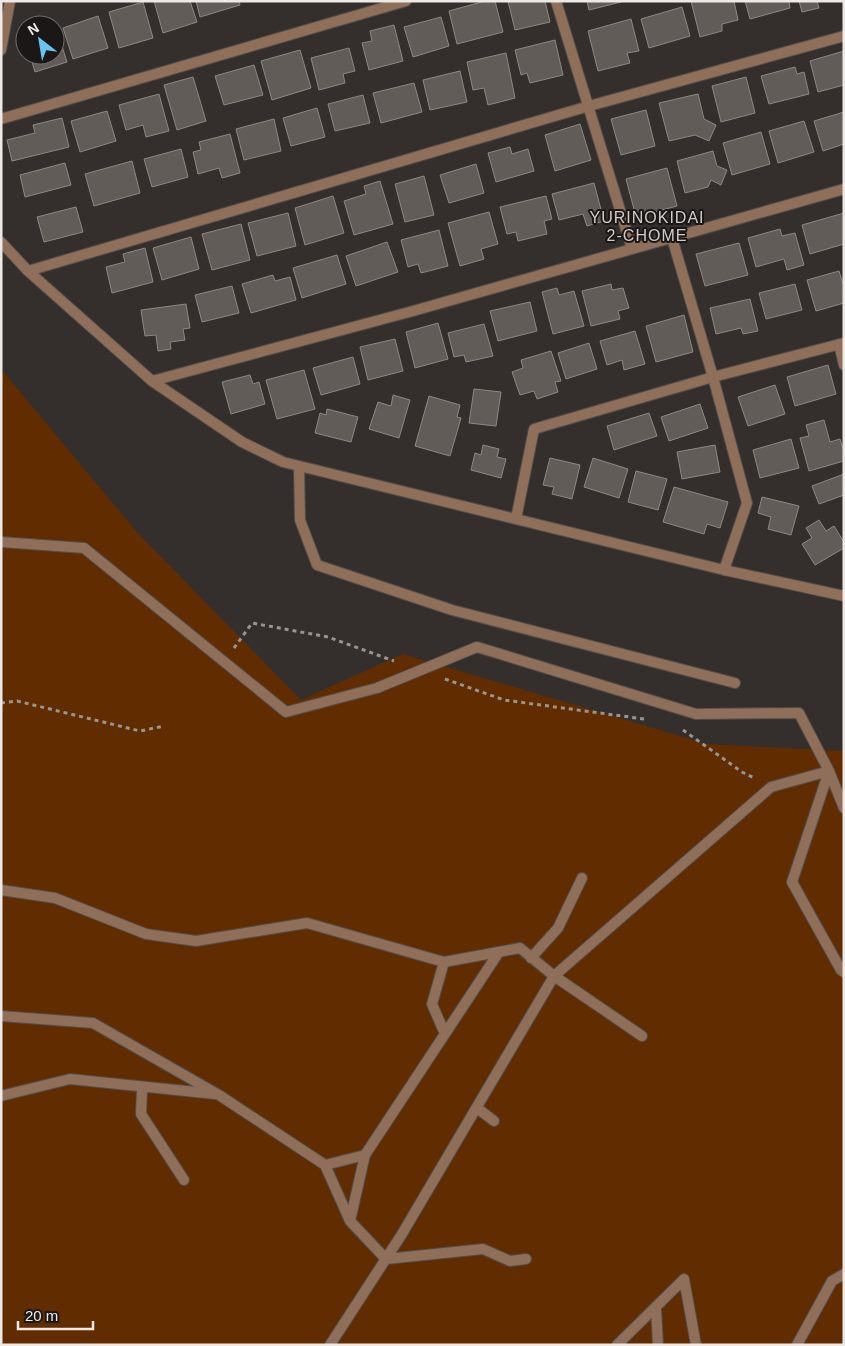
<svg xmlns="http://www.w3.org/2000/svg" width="845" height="1346" viewBox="0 0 845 1346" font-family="Helvetica,sans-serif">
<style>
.green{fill:#602c00}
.building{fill:#615c58;stroke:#8e8884}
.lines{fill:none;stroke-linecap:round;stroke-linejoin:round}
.service-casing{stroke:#524d4a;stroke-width:12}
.minor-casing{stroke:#524d4a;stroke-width:12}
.path{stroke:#999492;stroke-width:3;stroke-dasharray:4 4;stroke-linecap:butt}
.service{stroke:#8f6e5a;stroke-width:10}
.minor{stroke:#8f6e5a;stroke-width:10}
.labels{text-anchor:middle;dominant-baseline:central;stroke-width:4;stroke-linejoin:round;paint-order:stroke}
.neighbourhood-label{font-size:16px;letter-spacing:1px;fill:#d2cbc7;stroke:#1a1716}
</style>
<rect width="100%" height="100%" fill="#342f2c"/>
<path class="green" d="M1,369L136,531L301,700L403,654L707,744L844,751V1345H1Z"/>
<path class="building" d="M154,1H190L197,22L163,33Z
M196,1H239L240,5L200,17Z
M485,1H495L503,32L457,44L449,11Z
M508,1H545L550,22L515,30Z
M587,1H621V2L589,10Z
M691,1H734L738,20L722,24V31L700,37Z
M745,1H789L790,8L750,19Z
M799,1H817L819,8L802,12Z
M143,2L153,38L119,48L109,12Z
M682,7L690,36L649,48L641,19Z
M98,16L108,48L73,59L63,28Z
M441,17L449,46L413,57L404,27Z
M631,19L639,51L627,53L630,63L598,71L588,31Z
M394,25L403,61L369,70L362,43L372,41L370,31Z
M55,30H57L67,62L35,72L30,55H55Z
M555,40L563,75L530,83L527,73L521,75L515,50Z
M349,48L355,71L343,74L345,83L319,90L311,58Z
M300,50L311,88L272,100L261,61Z
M844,51V85L818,92L810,61Z
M506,53L515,98L488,105L484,88L473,90L467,62Z
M254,65L263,95L224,105L215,76Z
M795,67L797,74L804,72L809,94L769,104L761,76Z
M460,71L467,102L430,110L423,80Z
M193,77L206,121L177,130L164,85Z
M746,77L755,113L721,122L712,86Z
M414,83L422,112L381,123L373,93Z
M159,94L169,131L146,137L143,125L126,130L119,105Z
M698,94L704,119L716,125L709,141L695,135L669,141L659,103Z
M363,95L370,123L335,131L328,104Z
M317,108L325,137L291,146L283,118Z
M646,110L655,146L621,155L611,119Z
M107,111L116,141L80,152L71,121Z
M844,112V144L823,151L814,121Z
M62,118L69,147L12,161L7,140L35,133L33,125Z
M274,119L281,151L244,160L236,129Z
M804,121L814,152L778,163L769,131Z
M580,124L591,160L555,171L545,135Z
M761,132L770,164L732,175L723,143Z
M230,134L240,173L222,178L219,168L198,174L193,152L201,150L199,142Z
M510,147L512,154L528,149L534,171L496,182L488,153Z
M181,149L188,177L152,187L144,159Z
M713,151L717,166L727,170L721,185L711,180L708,187L685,193L677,161Z
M132,161L140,193L94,206L85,174Z
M65,163L71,185L25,197L20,175Z
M476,164L484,193L449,203L440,175Z
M667,168L677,206L636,217L626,179Z
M424,176L434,215L405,222L395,184Z
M380,181L393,224L354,235L344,201L366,194L364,186Z
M594,183L604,221L587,226L583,214L559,220L552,194Z
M333,196L344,233L305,245L295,208Z
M546,196L552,219L544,221L547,234L518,241L516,232L507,234L500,207Z
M76,207L83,232L44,242L37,217Z
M489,212L498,244L481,249L484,259L460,266L448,223Z
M288,213L296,246L257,256L248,223Z
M844,213V244L810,254L802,225Z
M241,224L250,260L212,270L202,234Z
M780,229L782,236L795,233L804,265L787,270L784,259L756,267L748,238Z
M439,230L448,266L421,273L418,264L408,267L401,240Z
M191,237L199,269L162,280L153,248Z
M387,242L398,272L356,286L346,256Z
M739,243L748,275L705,286L696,254Z
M145,248L153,282L112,293L106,267L125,262L123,254Z
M337,255L346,284L302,298L293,268Z
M839,271L844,287V303L816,311L807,280Z
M273,275L275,281L290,277L296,300L251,313L242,284Z
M611,284L612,290L623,288L629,308L618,311L620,319L591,326L582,291Z
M795,284L802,310L766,319L759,293Z
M232,286L239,313L202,322L195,295Z
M557,288L559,295L574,291L584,326L553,334L542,292Z
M750,299L758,331L743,334L741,328L716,334L710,308Z
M530,302L537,331L498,341L490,311Z
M186,304L190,328L183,329L185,340L170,342L171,349L158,351L156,335L145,336L141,310Z
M684,315L693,352L656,362L646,326Z
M438,323L448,359L415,368L406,332Z
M484,324L493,356L466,362L464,355L454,357L448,333Z
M635,331L645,364L624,370L622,360L607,365L600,341Z
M395,339L403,371L368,380L360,347Z
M589,343L597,369L566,379L558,353Z
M551,351L561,381L555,382L558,392L537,399L534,391L520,395L512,372L523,368L521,360Z
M353,357L360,384L321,395L313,368Z
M828,365L836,394L795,406L787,377Z
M304,370L315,409L277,419L266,380Z
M250,375L253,384L259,382L265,404L231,414L222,382Z
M775,385L785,414L748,426L738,397Z
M474,389L501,392L496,426L469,423Z
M393,395L410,400L399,438L369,429L378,402L391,406Z
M429,396L460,405L457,417L461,418L450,456L415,446Z
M700,404L708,428L669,441L661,417Z
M327,409L358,417L351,442L315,433L320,413L326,415Z
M649,413L657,436L614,450L607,426Z
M824,420L830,442L840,439L844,452V461L809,471L800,438L809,436L806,425Z
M791,439L799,468L760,478L753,450Z
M483,445L499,449L497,457L506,459L501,478L471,470L475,453L481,455Z
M715,445L720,472L682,479L677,452Z
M550,458L580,465L572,499L552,494L554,487L543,485Z
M593,458L628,469L619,498L584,487Z
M636,471L667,479L658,510L628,502Z
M844,474V495L819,504L812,486Z
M674,487L728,502L720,528L707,524L704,534L663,522Z
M762,497L799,506L791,535L768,529L771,517L758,513Z
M819,520L826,531L834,526L844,542V548L815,565L802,544L812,538L806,528Z"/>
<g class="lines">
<g class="service-casing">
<path id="service" d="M1,542L84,548L286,712L377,688L477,647L696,714L799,713L829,771L771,787L554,976L402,1234L330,1345
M829,771L792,882L841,970L844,972
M829,771L844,808
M1,890L55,898L146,934L196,941L307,923L444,962L520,948L554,976L642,1036
M531,958L558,928L582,878
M444,962L432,1004L445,1034
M1,1016L93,1023L219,1095L325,1165L350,1221L386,1259L483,1249L510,1261L526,1259
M142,1088L141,1114L184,1180
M1,1096L70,1079L215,1094
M477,1108L494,1121
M325,1165L365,1155L499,952
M350,1221L365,1155
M656,1308L658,1345
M617,1345L684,1279L696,1345
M797,1345L832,1281L844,1274"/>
</g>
<g class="minor-casing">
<path id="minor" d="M556,1L632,249
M1,50L10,1
M1,119L406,1
M672,238L713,377L747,503L724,570
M1,242L28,271L152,381L242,442L283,462L724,570L844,596
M28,271L589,106L844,36
M839,344L844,365
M152,381L413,311L844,189
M299,466L300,520L317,565L452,610L735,683
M516,519L534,429L713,377L844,343"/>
</g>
<path class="path" d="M234,648L252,623L328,637L394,661
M445,679L504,700L644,719
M1,703L17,701L140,731L164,726
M683,730L742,772L754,778"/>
<use href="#service" class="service"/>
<use href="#minor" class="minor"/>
</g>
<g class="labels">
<g class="neighbourhood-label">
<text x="647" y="217">YURINOKIDAI<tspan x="647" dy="18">2-CHOME</tspan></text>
</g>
</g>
<rect width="845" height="1346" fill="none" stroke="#ede9e7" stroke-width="5"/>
<g transform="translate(40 40) rotate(329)"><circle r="24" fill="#1a1716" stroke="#6e6b6a"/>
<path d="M0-4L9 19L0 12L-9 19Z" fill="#6ac3f1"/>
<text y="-8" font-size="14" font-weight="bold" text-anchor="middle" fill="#ede9e7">N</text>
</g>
<path d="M18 1321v8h75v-8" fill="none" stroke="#ede9e7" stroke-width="2.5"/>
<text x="25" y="1321" font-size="15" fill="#ede9e7" stroke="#1a1716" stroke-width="4" paint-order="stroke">20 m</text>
</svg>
